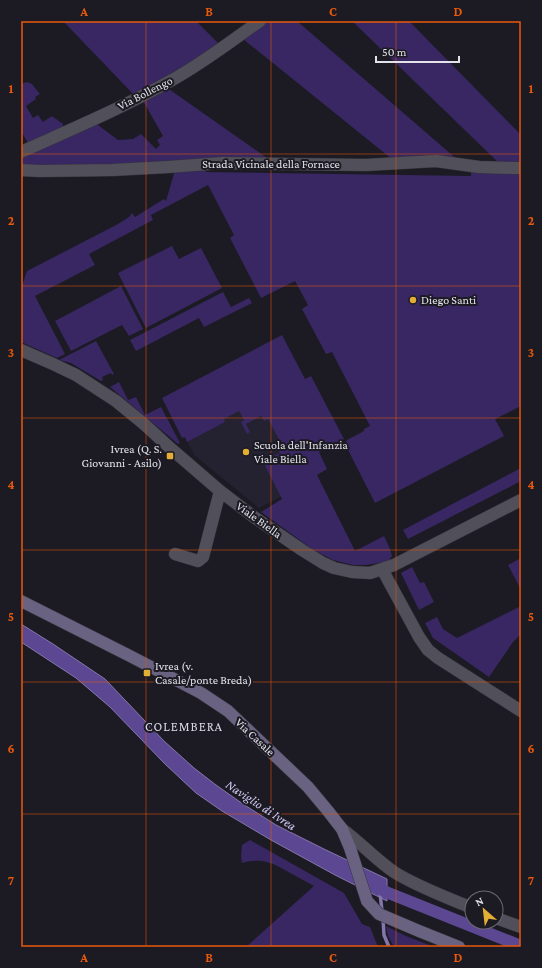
<svg xmlns="http://www.w3.org/2000/svg" width="542" height="968" viewBox="0 0 542 968" font-family="'Crimson Pro',serif">
<style>
.built{fill:#242130}
.green{fill:#382762}
.water{fill:#5c4892;stroke:#8476ac}
.lines{fill:none;stroke-linecap:round;stroke-linejoin:round}
.stream{stroke:#8476ac;stroke-width:3.5}
.canal{stroke:#5c4892;stroke-width:12}
.street-casing{stroke:#37363d;stroke-width:13}
.secondary-casing{stroke:#37363d;stroke-width:13}
.street{stroke:#514f5a;stroke-width:12}
.secondary{stroke:#696280;stroke-width:12}
.grid{fill:none;stroke:#e8590c;stroke-width:1;stroke-opacity:0.55}
.poi-dot{fill:#e3ae35;stroke:#1c1a23;stroke-width:1.5}
.labels{text-anchor:middle;dominant-baseline:central;stroke-width:4;stroke-linejoin:round;paint-order:stroke}
.street-label{font-size:12px;fill:#e3e2e9;stroke:#1c1a23}
.poi-label{font-size:12px;fill:#e3e2e9;stroke:#1c1a23;text-anchor:start}
.neighbourhood-label{font-size:13px;letter-spacing:1px;fill:#dad8e4;stroke:#1c1a23}
.water-label{font-size:13px;font-style:italic;fill:#cec7f1;stroke:#1c1a23}
.neatline{fill:none;stroke:#e8590c;stroke-width:1.5}
.grid-label{font-size:13px;text-anchor:middle;font-weight:bold;fill:#e8590c}
</style>
<rect width="100%" height="100%" fill="#1c1a23"/>
<path class="built" d="M269,393L313,480L259,508L195,456L184,436Z"/>
<path class="green" d="M63,21H196L220,45L134,95Z
M268,21H297L459,161L393,160L243,39Z
M352,21H409L521,135V165L502,166Z
M27,82L32,84L40,94L35,97L36,99L26,106L33,118L38,115L43,122L52,116L63,124V127L28,143L21,131V84Z
M166,87L270,160L21,167V155L94,122L118,140L133,139L141,134L156,149L160,145L157,140L163,136L142,99Z
M204,167L206,172L471,176V168L521,171V406L495,419L504,436L375,503L345,444L347,440L364,431V429L370,426L332,352L326,354L302,309L308,305L295,281L261,298L230,238L234,235L208,185L151,215L153,220L89,254L95,265L35,296L65,354L57,358L21,342V289L27,271L118,224L129,217L132,213L135,217L164,199L166,201L175,170Z
M172,246L179,259L201,248L222,288L146,328L118,273Z
M121,286L143,329L129,336L122,325L71,351L55,321Z
M223,292L231,307L249,298L252,303L204,327L199,318L136,351L130,340Z
M282,335L305,379L311,376L344,439L319,452L327,469L317,475L355,551L384,536L390,549L392,556L389,560L385,562L366,565H353L333,560L312,549L261,512L282,499L259,454L261,452L266,460L280,453L277,448L282,445L268,419L264,421L261,416L246,424L250,432L247,434L241,422L244,420L239,411L224,419L225,422L187,442L185,437L182,438L162,398Z
M96,341L114,374L112,375L111,373L102,377L103,380L101,381L71,363L59,360Z
M119,382L128,400L136,397L145,415L161,407L180,443L178,444L110,387Z
M521,468V481L408,539L403,530Z
M521,558V590L508,565Z
M412,567L420,583L424,582L434,602L419,610L401,573Z
M521,606V634L513,642L489,677L433,638L425,623L437,617L443,629L457,638Z
M250,840L344,893L362,924L370,927L378,947H246L314,886C307,882 299,878 292,874C274,864 264,857 242,863L241,856L242,845Z
M386,926L406,936L434,947H394L388,936Z"/>
<path class="water" d="M21,624L53,644L105,679L164,741L194,768L216,785L243,804L276,825L326,850L387,879V901L335,875L271,840L222,811L196,793L165,764L110,707L76,678L21,642Z"/>
<g class="lines">
<path class="stream" d="M380,893L382,911
M383,919L384,935L389,947"/>
<path class="canal" d="M372,884L386,892L521,946"/>
<g class="street-casing">
<path id="street" d="M21,152C72,129 124,107 172,80C203,63 231,41 260,21
M21,170L40,171L112,170L168,167L222,163L366,165L436,161L479,167L513,168H521
M21,350L53,364L76,375L116,401L144,424L169,447L220,491L254,517L302,550L323,563L334,568L352,572L370,573L394,565L521,500
M175,554L198,561L203,557L220,491
M382,569L419,637L428,650L438,658L521,711
M342,829C360,842 375,859 394,872C418,887 446,897 472,908
M496,918L521,927"/>
</g>
<g class="secondary-casing">
<path id="secondary" d="M21,601L130,656L201,693L228,711L308,787L328,811L342,829L350,848L367,901L379,914L419,931L459,947"/>
</g>
<use href="#street" class="street"/>
<use href="#secondary" class="secondary"/>
</g>
<path class="grid" d="M146,21V947M271,21V947M396,21V947M21,154H521M21,286H521M21,418H521M21,550H521M21,682H521M21,814H521"/>
<g class="poi-dot">
<circle cx="413" cy="300" r="4"/>
<circle cx="246" cy="452" r="4"/>
<rect x="166" y="452" width="8" height="8" rx="2"/>
<rect x="143" y="669" width="8" height="8" rx="2"/>
</g>
<g class="labels">
<g class="street-label">
<text transform="translate(145 93) rotate(-27)">Via Bollengo</text>
<text x="271" y="164">Strada Vicinale della Fornace</text>
<text transform="translate(259 520) rotate(36)">Viale Biella</text>
<text transform="translate(255 737) rotate(43)">Via Casale</text>
</g>
<g class="poi-label">
<text x="421" y="300">Diego Santi</text>
<text x="254" y="445">Scuola dell'Infanzia<tspan x="254" dy="14">Viale Biella</tspan></text>
<text x="162" y="449" text-anchor="end">Ivrea (Q. S.<tspan x="162" dy="14">Giovanni - Asilo)</tspan></text>
<text x="155" y="666">Ivrea (v.<tspan x="155" dy="14">Casale/ponte Breda)</tspan></text>
</g>
<g class="neighbourhood-label">
<text x="184" y="726">COLEMBERA</text>
</g>
<g class="water-label">
<text transform="translate(261 805) rotate(33)">Naviglio di Ivrea</text>
</g>
</g>
<rect width="542" height="968" fill="none" stroke="#1c1a23" stroke-width="44"/>
<g transform="translate(484 910) rotate(332)"><circle r="19" fill="#1c1a23" stroke="#6c6a72"/>
<path d="M0-3L7 15L0 10L-7 15Z" fill="#e3ae35"/>
<text y="-6" font-size="11" font-weight="bold" text-anchor="middle" fill="#e3e2e9">N</text>
</g>
<path d="M376 56v6h83v-6" fill="none" stroke="#e3e2e9" stroke-width="2"/>
<text x="382" y="56" font-size="12" fill="#e3e2e9" stroke="#1c1a23" stroke-width="3" paint-order="stroke">50 m</text>
<rect x="22" y="22" width="498" height="924" class="neatline"/>
<g class="grid-label">
<text x="84" y="16">A</text>
<text x="209" y="16">B</text>
<text x="333" y="16">C</text>
<text x="458" y="16">D</text>
<text x="11" y="93">1</text>
<text x="531" y="93">1</text>
<text x="11" y="225">2</text>
<text x="531" y="225">2</text>
<text x="11" y="357">3</text>
<text x="531" y="357">3</text>
<text x="11" y="489">4</text>
<text x="531" y="489">4</text>
<text x="11" y="621">5</text>
<text x="531" y="621">5</text>
<text x="11" y="753">6</text>
<text x="531" y="753">6</text>
<text x="11" y="885">7</text>
<text x="531" y="885">7</text>
<text x="84" y="962">A</text>
<text x="209" y="962">B</text>
<text x="333" y="962">C</text>
<text x="458" y="962">D</text>
</g>
</svg>
